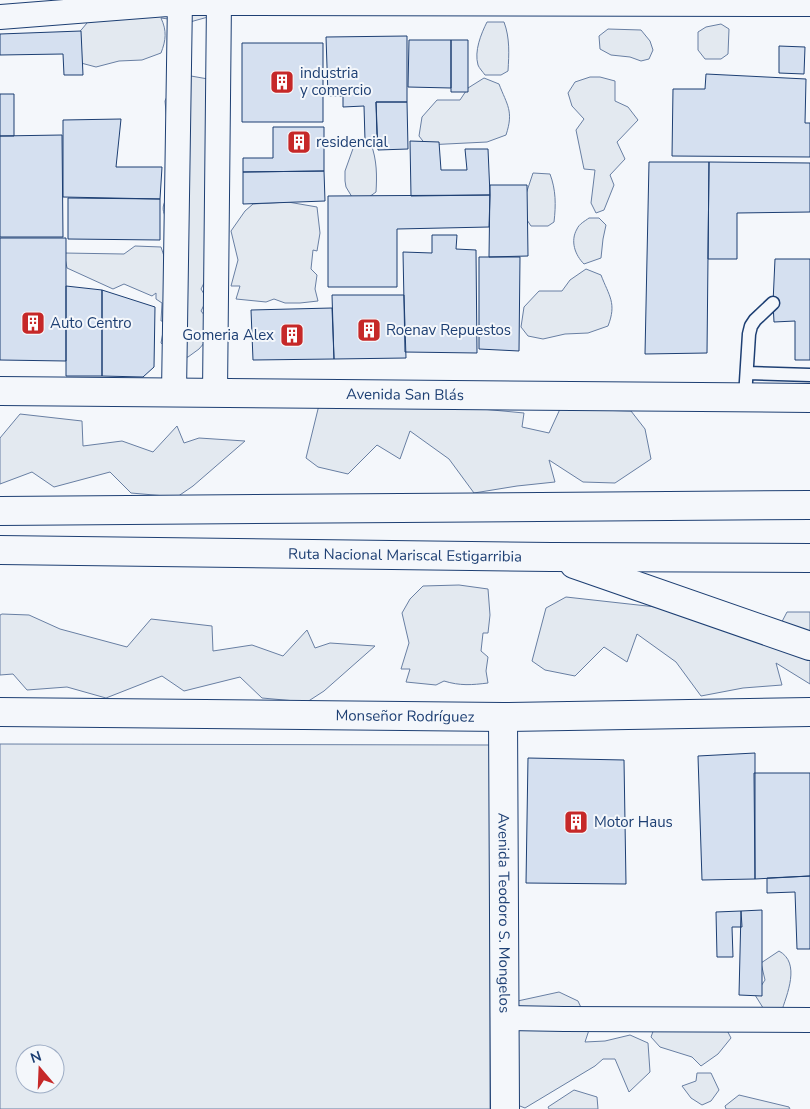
<svg xmlns="http://www.w3.org/2000/svg" width="810" height="1109" viewBox="0 0 810 1109" font-family="'Nunito Sans',sans-serif">
<style>
.green{fill:#e3e9f0;stroke:#687fa3;fill-rule:evenodd}
.building{fill:#d5e0f0;stroke:#1d3f73}
.lines{fill:none;stroke-linecap:round;stroke-linejoin:round}
.service-casing{stroke:#1d3f73;stroke-width:15}
.minor-casing{stroke:#1d3f73;stroke-width:26}
.tertiary-casing{stroke:#1d3f73;stroke-width:30}
.trunk-casing{stroke:#1d3f73;stroke-width:30}
.service{stroke:#f4f7fb;stroke-width:12}
.minor{stroke:#f4f7fb;stroke-width:24}
.tertiary{stroke:#f4f7fb;stroke-width:28}
.trunk{stroke:#f4f7fb;stroke-width:28}
.labels{text-anchor:middle;dominant-baseline:central;stroke-width:4;stroke-linejoin:round;paint-order:stroke}
.poi-label{font-size:15px;fill:#1d3f73;stroke:#f4f7fb;text-anchor:start}
.street-label{font-size:15px;fill:#1d3f73;stroke:#f4f7fb}
</style>
<rect width="100%" height="100%" fill="#f4f7fb"/>
<path class="green" d="M226,12L190,22L161,18C167,31 166,40 161,53L142,60L119,61L96,67L81,63L77,35L92,17Z
M487,22H504C510,38 509,54 508,71L501,75H485C483,72 479,68 478,65C474,51 481,34 487,22Z
M721,24L729,29L728,54L721,59H705L698,50V32L706,27Z
M608,29L641,30L650,41L653,50L649,59L641,61L630,57L611,55L600,49L599,36Z
M191,76L208,79L206,279L201,289L207,299L201,311L205,316V342L199,349L188,357L177,359L161,343L163,332L174,327L176,321H161L162,303L156,299V293L152,296L124,284L113,289L67,268L64,253L124,254L135,246L161,247L166,262C167,251 170,240 169,230C168,215 157,212 168,196L167,122L165,101L170,90Z
M590,77H600L615,81V101L628,107L638,120L617,142L625,159L610,175L614,185L604,210L596,213L591,203L595,170L584,169L576,130L584,119L572,106L568,93L575,82Z
M484,78L499,84C507,105 514,111 506,135L487,142L426,145L419,136L422,117L437,100H460L468,88Z
M355,143L371,144C377,160 377,176 376,192L369,197H352L346,187L345,181V171Z
M533,173L550,174C556,190 556,205 554,222L548,226H531L525,217L524,200Z
M288,202L317,207L320,233L317,251L313,250L311,269L317,275L315,289L318,301L300,303H285L274,299L266,302L236,299L240,286H231L238,260L231,231L245,211L253,204Z
M589,218H599L606,225L603,239L601,258L584,264C575,255 570,241 577,229C579,224 585,221 589,218Z
M586,269L601,275C609,296 617,303 608,326L588,333L565,334L543,339L528,336L521,327L524,307L539,291H562L570,280Z
M429,404L524,413L522,427L549,433L560,409L631,411L645,429L651,459L615,483L583,482L549,460L555,482L517,486L474,493L449,459L410,431L400,459L377,445L348,474L318,467L306,458L319,405Z
M20,414L82,421L83,446L122,441L153,452L177,426L184,443L199,438L245,441L193,486L177,497L131,493L110,472L54,487L32,472L0,484V438Z
M459,585L488,589L490,615L488,633H483L481,651L488,657L486,671L488,683C472,685 460,686 444,681L436,685L406,682L410,669H401L409,643L402,613L410,599L423,586Z
M566,597L656,607L775,635L787,612H810V684L776,663L782,685L743,688L701,696L676,662L637,634L627,662L604,647L575,676L545,670L532,661L546,608Z
M2,614L29,615L60,629L127,647L151,619L212,626L213,651L252,645L283,656L307,630L315,648L330,643L375,646L324,691L307,702L262,698L240,677L184,691L162,676L106,698L67,687L27,690L13,674L0,675V615Z
M0,744L490,745V1109H0ZM25,1054H55V1084H25Z
M779,951C801,963 787,994 781,1013L765,1011L755,995L765,980L761,963Z
M559,992L578,1001L590,1027L585,1042L605,1041L630,1035L648,1043L650,1072L629,1092L615,1059H603L595,1066L525,1108L502,1099L513,1002Z
M718,1013L731,1038L718,1054L701,1066L692,1057L660,1047L651,1037L655,1026Z
M697,1073H711L719,1090L711,1101L702,1105L691,1098L682,1086L696,1081Z
M574,1090L597,1097L598,1109H549L548,1107Z
M739,1095L789,1107L790,1109H726L725,1106Z"/>
<path class="building" d="M81,31L83,75H64L63,54L0,55V34Z
M407,36V102H376L377,140H365L364,106L343,107V96H328L326,37Z
M409,40H451V88L408,87Z
M451,40H468V92H451Z
M242,43H323V122H242Z
M779,46L805,47L804,74L779,73Z
M706,74L806,79L805,123H810V157L672,156L673,89H705Z
M0,94H14V136H0Z
M376,102H407L408,149L378,150Z
M121,119L116,167H162L160,199L63,197V120Z
M273,127H324V171L243,172V158H273Z
M62,135L63,237H0V136Z
M410,141L439,142L441,170H467L465,149H488L490,195L411,196Z
M649,162H709L707,353L645,354Z
M709,162L810,163V212L737,213V259H708Z
M324,171L325,201L243,204V172Z
M490,185H527L528,256L489,257Z
M490,195L489,227L397,229V287H328V196Z
M68,198L160,199V240L68,239Z
M432,235H457L456,249L476,250L477,353L405,352L403,252L432,253Z
M0,238H66V361L0,360Z
M479,257H520L519,351L479,349Z
M775,259H810V360H795V321L774,322L773,303Z
M66,286L102,290V376H66Z
M102,290L155,307L154,367L143,377L102,376Z
M332,295H404L406,358L334,359Z
M332,308L334,359L253,360L251,310Z
M755,753V879L702,880L698,756Z
M528,758L624,760L626,884L526,883Z
M754,773H810V876L755,879Z
M810,876V949H797L795,892L767,893V878Z
M762,910V996L739,995L741,911Z
M741,911L742,927H732L733,957H717L716,912Z"/>
<g class="lines">
<g class="service-casing">
<path id="service" d="M747,373L810,375
M745,397L749,334L751,326L755,320L773,303"/>
</g>
<g class="minor-casing">
<path id="minor" d="M0,17L180,3L810,4
M174,392L180,0
M215,393L219,0
M505,1018L564,1019L810,1020"/>
</g>
<g class="tertiary-casing">
<g id="tertiary">
<path id="s1" d="M0,391L810,398"/>
<path id="s2" d="M0,712L503,717L810,712"/>
<path id="s3" d="M503,717L505,1109"/>
</g>
</g>
<g class="trunk-casing">
<g id="trunk">
<path d="M0,511L810,505"/>
<path id="s4" d="M0,550L551,557L810,558"/>
<path d="M574,564L810,646"/>
</g>
</g>
<use href="#service" class="service"/>
<use href="#minor" class="minor"/>
<use href="#tertiary" class="tertiary"/>
<use href="#trunk" class="trunk"/>
</g>
<defs>
<g id="building-square" transform="scale(1.25)"><rect x="-9" y="-9" width="18" height="18" rx="4" fill="#c62828" stroke="#f4f7fb"/><path d="M-4-6H4V6H1V3H-1V6H-4ZM-2.5-4.3h1.7v1.8h-1.7ZM.8-4.3h1.7v1.8H.8ZM-2.5-1h1.7V.8h-1.7ZM.8-1h1.7V.8H.8Z" fill="#fff"/></g>
</defs>
<g fill-rule="evenodd">
<use href="#building-square" x="282" y="82"/>
<use href="#building-square" x="299" y="142"/>
<use href="#building-square" x="33" y="323"/>
<use href="#building-square" x="369" y="330"/>
<use href="#building-square" x="292" y="335"/>
<use href="#building-square" x="576" y="822"/>
</g>
<g class="labels">
<g class="poi-label">
<text x="300" y="73">industria<tspan x="300" dy="17">y comercio</tspan></text>
<text x="316" y="142">residencial</text>
<text x="50" y="323">Auto Centro</text>
<text x="386" y="330">Roenav Repuestos</text>
<text x="274" y="335" text-anchor="end">Gomeria Alex</text>
<text x="594" y="822">Motor Haus</text>
</g>
<g class="street-label">
<text stroke="none"><textPath href="#s1" startOffset="405">Avenida San Blás</textPath></text>
<text stroke="none"><textPath href="#s4" startOffset="405">Ruta Nacional Mariscal Estigarribia</textPath></text>
<text stroke="none"><textPath href="#s2" startOffset="405">Monseñor Rodríguez</textPath></text>
<text stroke="none"><textPath href="#s3" startOffset="196">Avenida Teodoro S. Mongelos</textPath></text>
</g>
</g>
<g transform="translate(40 1069) rotate(341)"><circle r="24" fill="#f4f7fb" stroke="#9eadc5"/>
<path d="M0-4L9 19L0 12L-9 19Z" fill="#c62828"/>
<text y="-8" font-size="14" font-weight="bold" text-anchor="middle" fill="#1d3f73">N</text>
</g>
</svg>
